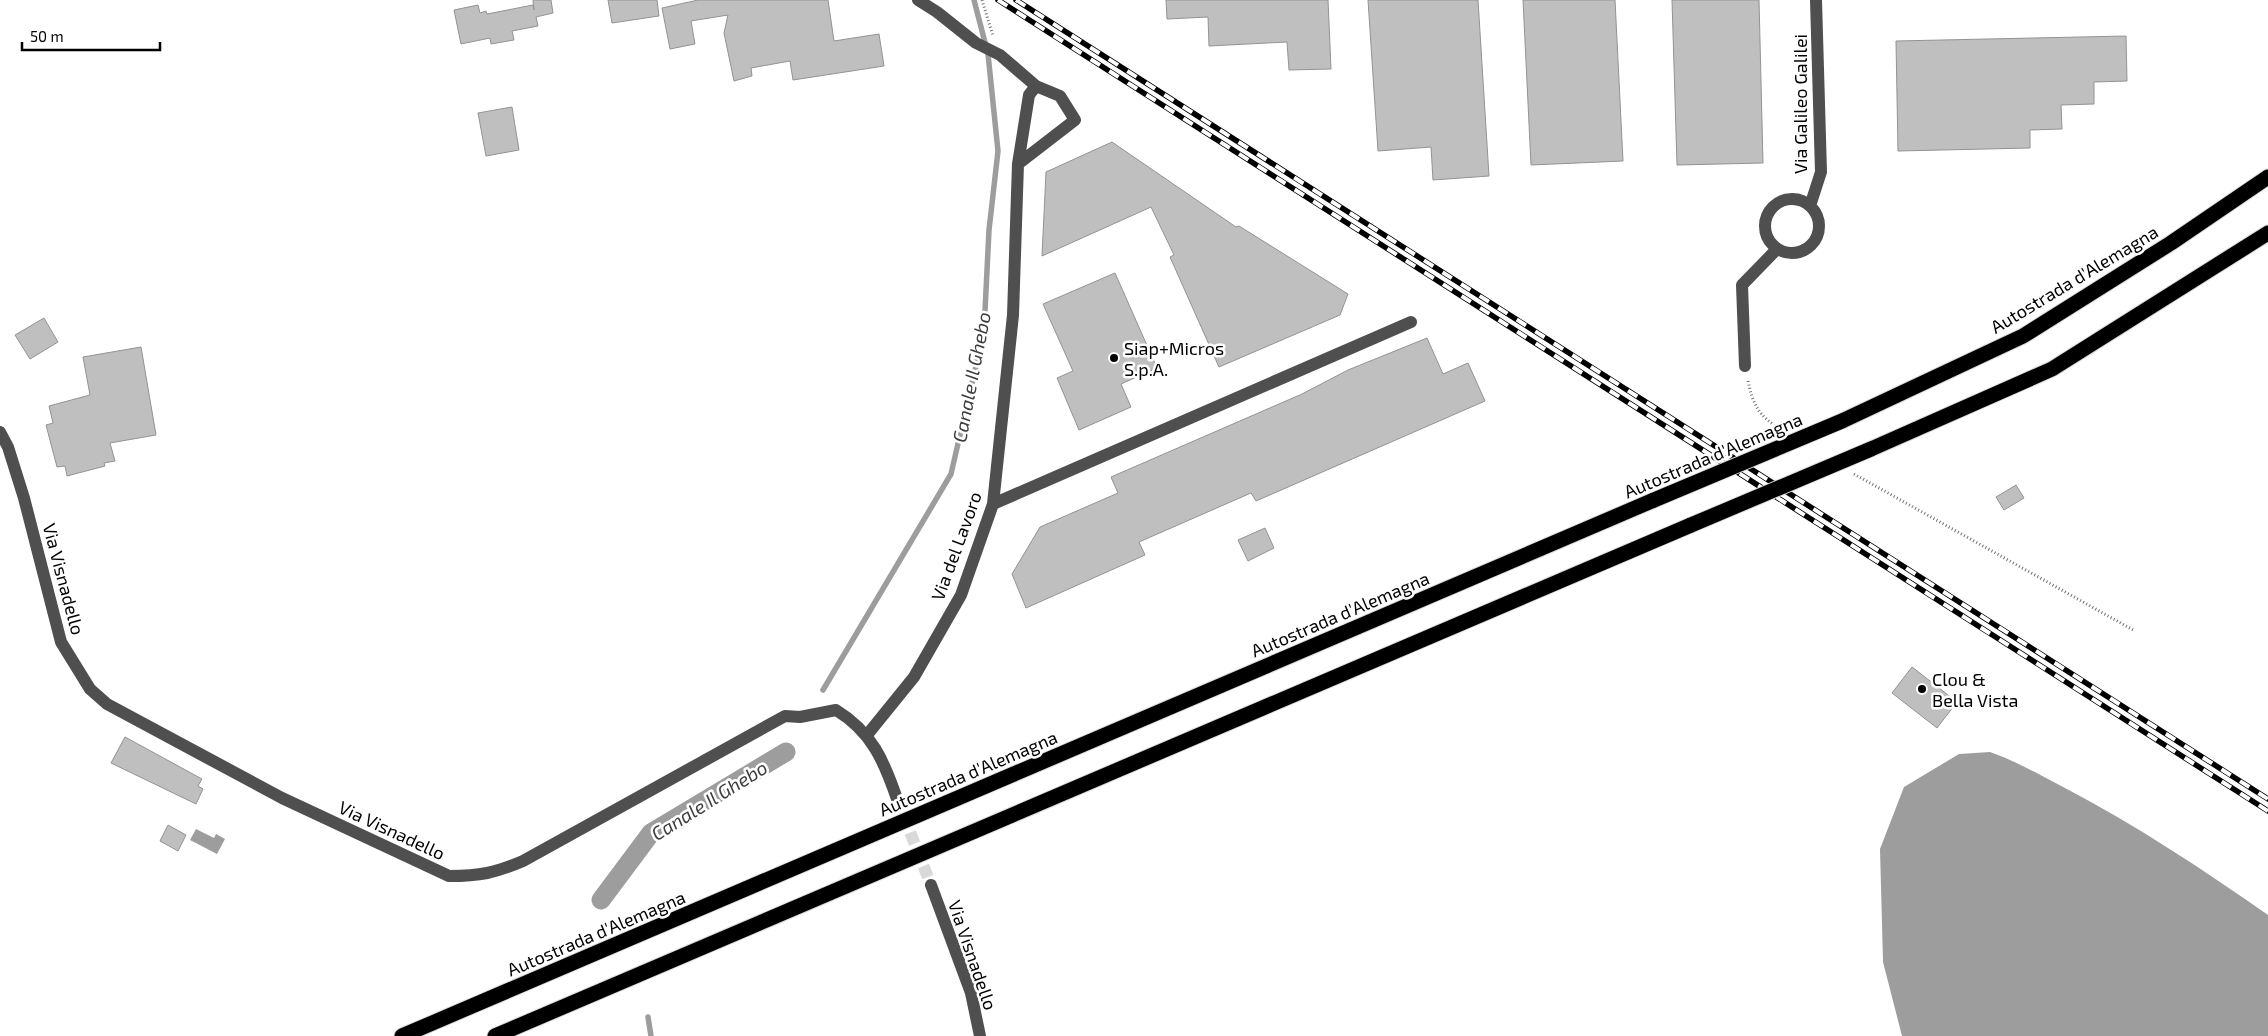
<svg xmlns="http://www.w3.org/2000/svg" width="2268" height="1036" viewBox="0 0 2268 1036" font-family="'Exo 2',sans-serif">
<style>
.water{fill:#9d9d9d}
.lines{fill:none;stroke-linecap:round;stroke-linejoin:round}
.stream{stroke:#9d9d9d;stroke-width:5.5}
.canal{stroke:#9d9d9d;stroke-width:19}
.building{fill:#bfbfbf;stroke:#939393}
.minor-tunnel{stroke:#d9d9d9;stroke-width:12;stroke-dasharray:12 6;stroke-linecap:butt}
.highway-casing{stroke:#dbdbdb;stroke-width:17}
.path{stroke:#717171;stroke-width:3;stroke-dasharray:1 2.5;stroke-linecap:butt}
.minor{stroke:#4f4f4f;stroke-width:12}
.highway{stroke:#000;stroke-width:15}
.rail-casing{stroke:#000;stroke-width:5.5}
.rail{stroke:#fff;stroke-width:4;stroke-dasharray:11;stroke-linecap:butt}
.highway-bridge-casing{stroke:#dbdbdb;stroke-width:17;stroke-linecap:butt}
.highway-bridge{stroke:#000;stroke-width:15}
.poi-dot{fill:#000;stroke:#fff;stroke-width:2}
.labels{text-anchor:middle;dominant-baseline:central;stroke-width:5;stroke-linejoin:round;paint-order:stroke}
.street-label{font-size:18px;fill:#000;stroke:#fff}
.poi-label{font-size:18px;fill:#000;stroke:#fff;text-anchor:start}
.water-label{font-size:19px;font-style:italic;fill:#3e3e3e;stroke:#fff}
</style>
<rect width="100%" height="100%" fill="#fff"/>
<path class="water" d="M1990,752C2016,761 2040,775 2065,788C2136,825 2202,869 2268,915V1036H1902L1883,962L1880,849L1904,787L1959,754Z
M196,829L214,838L216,834L225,839L217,854L190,840Z"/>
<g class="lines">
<path class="stream" d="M823,690L951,474L984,331L989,230L998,151L988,54L974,0
M648,1017L651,1036"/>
<path class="canal" d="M601,900L651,833L786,752"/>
</g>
<path class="building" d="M533,0H551L553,13L536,17L538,26L512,31L514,40L491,44L490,38L461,44L454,10L478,5L480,13L486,11L487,14L533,5L534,10Z
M608,0H657L659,16L612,23Z
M698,0H828L834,41L879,34L884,66L793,80L790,61L751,68L752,76L734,81L724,33L728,15L691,21L695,44L670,49L662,8Z
M1166,0H1328L1331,69L1289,70L1287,42L1209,46L1208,17L1167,19Z
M1368,0H1478L1489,176L1433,180L1431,147L1378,151Z
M1523,0H1615L1623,161L1531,165Z
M1672,0H1759L1763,163L1677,165Z
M2126,36L2127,81L2094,82V104L2061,105L2062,129L2030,130V148L1898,151L1896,41Z
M512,107L519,150L486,156L478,113Z
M1112,142L1236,227L1239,226L1348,294L1340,315L1219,367L1170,257L1174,255L1151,207L1042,256L1046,172Z
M1115,273L1157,368L1121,384L1131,407L1079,430L1057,378L1073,371L1043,304Z
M44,318L58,342L30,359L15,335Z
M1427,338L1443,374L1468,363L1485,401L1256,501L1251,493L1139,542L1145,555L1026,608L1012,574L1040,527L1118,493L1111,477L1302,394L1348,370Z
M141,347L156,435L110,443L115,461L104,463L105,466L67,476L65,466L57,467L46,425L53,423L49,406L90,395L83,357Z
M2016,485L2024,498L2004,510L1996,497Z
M1265,528L1274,548L1248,561L1238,540Z
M1912,667L1957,702L1937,728L1892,693Z
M125,737L202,779L198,786L203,789L196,804L111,763Z
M168,825L186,835L178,851L160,841Z"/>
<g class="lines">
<path class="minor-tunnel" d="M897,799L931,885"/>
<g class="highway-casing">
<path id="highway" d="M1842,421L2023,336L2171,243L2268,177
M1871,449L2052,369L2268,233
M402,1036L1654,500
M495,1036L1691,525"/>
</g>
<path class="path" d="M982,0L993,36
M1748,381C1753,405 1759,416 1780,429
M1854,474L2135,631"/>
<path class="minor" d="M918,0L937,12L976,43L1000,55L1036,86
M1765 226a27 27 0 1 1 54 0a27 27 0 1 1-54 0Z
M1810,206L1821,172L1816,0
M1745,366L1742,285L1777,249
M0,432L8,447L24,498L61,642L90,689L107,704L282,798L449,876C480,876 495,873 523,861L785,716L800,717L836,710C872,732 884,761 897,799
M993,504L1411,322
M867,735L914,677L961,595L993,504L1013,315L1018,164L1029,95L1036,86L1060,96L1075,120L1018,164
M931,885L971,993L980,1036"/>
<use href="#highway" class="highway"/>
<g class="rail-casing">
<path id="rail" d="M998,0L2268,811
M1016,0L2268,799"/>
</g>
<use href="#rail" class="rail"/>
<g class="highway-bridge-casing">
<path id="highway-bridge" d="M1654,500L1842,421
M1691,525L1871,449"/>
</g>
<use href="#highway-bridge" class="highway-bridge"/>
</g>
<g class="poi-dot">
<circle cx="1114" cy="358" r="5"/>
<circle cx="1922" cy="689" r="5"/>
</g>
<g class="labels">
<g class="street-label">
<text transform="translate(1800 104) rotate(-90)">Via Galileo Galilei</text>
<text transform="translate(2074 279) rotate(-31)">Autostrada d'Alemagna</text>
<text transform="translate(1713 455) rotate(-23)">Autostrada d'Alemagna</text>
<text transform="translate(956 546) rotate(-70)">Via del Lavoro</text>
<text transform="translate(64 579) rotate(75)">Via Visnadello</text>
<text transform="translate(1340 614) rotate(-23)">Autostrada d'Alemagna</text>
<text transform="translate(968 773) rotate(-23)">Autostrada d'Alemagna</text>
<text transform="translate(392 830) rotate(25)">Via Visnadello</text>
<text transform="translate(596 933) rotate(-23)">Autostrada d'Alemagna</text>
<text transform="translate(973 955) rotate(71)">Via Visnadello</text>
</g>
<g class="poi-label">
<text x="1124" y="348">Siap+Micros<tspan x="1124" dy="21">S.p.A.</tspan></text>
<text x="1932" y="679">Clou &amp;<tspan x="1932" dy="21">Bella Vista</tspan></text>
</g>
<g class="water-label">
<text transform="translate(971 377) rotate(-79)">Canale Il Ghebo</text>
<text transform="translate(709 800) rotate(-32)">Canale Il Ghebo</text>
</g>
</g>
<path d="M22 42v8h138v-8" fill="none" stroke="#000000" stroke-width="2.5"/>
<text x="30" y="42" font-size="15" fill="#000000" stroke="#ffffff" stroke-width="4" paint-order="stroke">50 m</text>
</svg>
